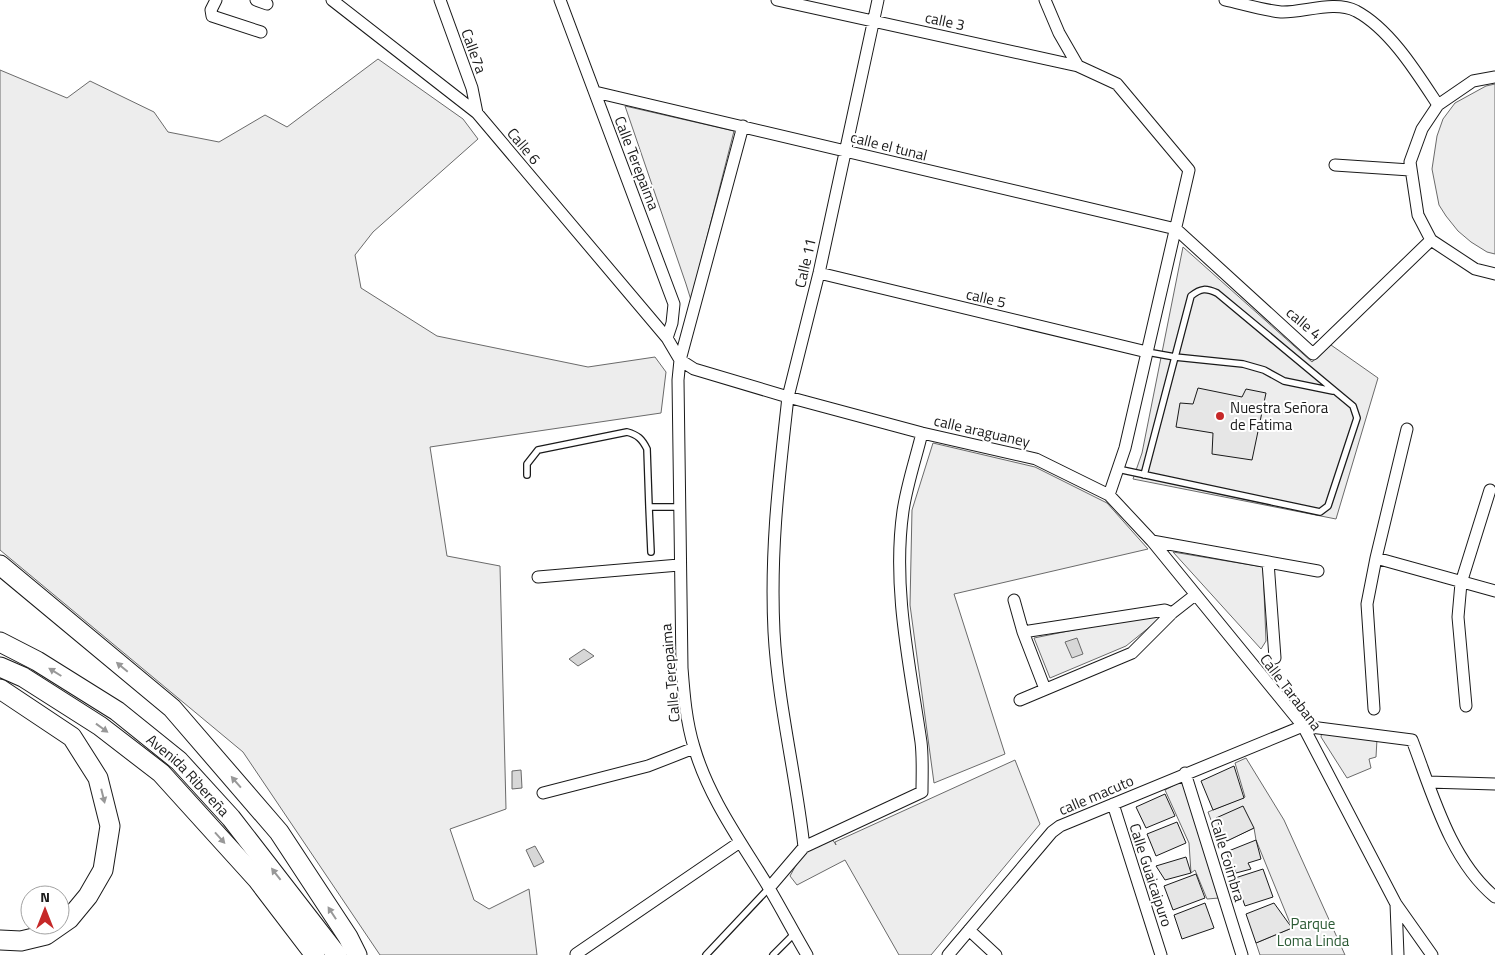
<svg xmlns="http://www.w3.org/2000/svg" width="1495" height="955" viewBox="0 0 1495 955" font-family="'Titillium Web',sans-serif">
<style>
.built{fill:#ededed;stroke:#6a6a6a}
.water{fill:#d7d7d7;stroke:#6a6a6a}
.building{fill:#e6e6e6;stroke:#1a1a1a}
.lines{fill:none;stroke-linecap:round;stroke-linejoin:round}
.lane-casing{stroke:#1a1a1a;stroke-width:8}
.street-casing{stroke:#1a1a1a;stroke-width:13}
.primary-casing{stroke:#1a1a1a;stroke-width:21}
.lane{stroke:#fff;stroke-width:5.5}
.street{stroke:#fff;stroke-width:11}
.primary{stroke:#fff;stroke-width:19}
.oneway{fill:#989898}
.poi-dot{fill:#c62828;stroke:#fff;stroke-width:2}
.labels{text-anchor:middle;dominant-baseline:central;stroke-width:4;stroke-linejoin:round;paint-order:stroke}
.street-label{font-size:15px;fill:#1a1a1a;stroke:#fff}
.poi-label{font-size:15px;fill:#1a1a1a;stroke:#fff;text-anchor:start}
.park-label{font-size:15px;fill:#2b5a34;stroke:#fff}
</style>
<rect width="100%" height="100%" fill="#fff"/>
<path class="built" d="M378,59L463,119L478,139L373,232L355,255L361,288L437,336L588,367L655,357L666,372L661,413L430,447L447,556L500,566L506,809L450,829L474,900L489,909L529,889L537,955H380L243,752L0,550V70L67,98L90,81L154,112L168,132L219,142L265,115L287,127Z
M1495,84V254L1487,252L1471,242L1458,231L1446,216L1439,205L1432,169L1437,136L1443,119L1455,103L1486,86Z
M625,106L734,131L691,300L686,284Z
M1183,247L1312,362L1331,345L1378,378L1336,519L1133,479L1142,453Z
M933,443L1035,467L1107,503L1148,549L954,594L1005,754L934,783L910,605L912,510Z
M1173,552L1263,567L1266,641L1261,649Z
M1162,612V617L1126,646L1050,678L1034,638Z
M1322,730L1377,739L1376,757L1369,759L1371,768L1347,778L1321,737Z
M1246,758L1284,820L1345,955H1260L1256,943L1292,928L1256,840L1254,828L1220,844L1208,812L1245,797L1235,763Z
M1015,760L1040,824L931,955H899L845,860L797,885L790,876L805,849L831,837L836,845L835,842Z
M1182,781L1219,898L1207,899L1195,870L1191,873L1189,843L1165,790Z"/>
<path class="water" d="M1077,638L1083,654L1072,658L1065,642Z
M584,649L594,656L578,666L569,659Z
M521,770L522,788L512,789V771Z
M535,846L544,862L534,867L526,850Z"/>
<path class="building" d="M1198,388L1242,397L1246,389L1266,393L1252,460L1212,454L1213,433L1176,427L1180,403L1193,404Z
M1234,766L1244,798L1213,810L1201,781Z
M1165,794L1175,816L1146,828L1136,807Z
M1243,806L1254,828L1227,841L1216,818Z
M1177,822L1186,843L1156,856L1147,834Z
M1256,840L1261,859L1248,863L1251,869L1236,873L1226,852Z
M1186,857L1191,873L1165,880L1156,866Z
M1263,869L1273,897L1245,906L1235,878Z
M1196,874L1205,898L1173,910L1164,886Z
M1205,903L1214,928L1182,939L1174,915Z
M1274,903L1292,928L1256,943L1246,914Z"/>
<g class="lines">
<g class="lane-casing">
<path id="lane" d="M1147,352L1175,357L1243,364L1264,370L1284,381L1333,391
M1118,469L1127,471L1320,512L1328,506L1357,418L1353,406L1217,293C1206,288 1201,288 1191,296L1144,475
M527,475V464L538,450L627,432C638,435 642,439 647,449L649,507H678
M649,507L651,552
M706,955L769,888
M773,955L795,933"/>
</g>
<g class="street-casing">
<path id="street" d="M216,0L211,10L212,16L261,32
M256,0L267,4
M332,0L477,113L667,338L680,360L694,369L788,397L819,273L878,0
M440,0L472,88L477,113
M560,0L674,304L672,323L667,338
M777,0L1078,66
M1045,0L1059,33L1078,66L1117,84L1189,170L1125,448L1109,495
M1225,0C1243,4 1262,10 1281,12C1303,13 1334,0 1356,11C1390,29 1417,73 1438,105
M1495,77L1473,81L1438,105L1422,129L1410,162L1418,215L1431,240L1475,269L1495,274
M595,92L1176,229L1313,354L1431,240
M743,126L680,360L678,380L682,668C684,694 686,721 694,747C709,799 742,843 769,888C782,910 794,933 807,955
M1335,165L1410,170
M819,273L1147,352
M1152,541L1318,571
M1376,558L1407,429
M1268,562L1275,658
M538,577L679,565
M1014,600L1023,632L1045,689
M1023,632L1165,610L1172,613
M1020,700L1132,653L1172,613L1195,595
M1466,706L1458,617L1461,583L1490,490
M1374,709L1367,604L1376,558L1495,591
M1303,726L1412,740C1432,792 1450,860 1495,897
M1185,773L1242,955
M1428,782L1495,784
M543,793L648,766L694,748
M1113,804L1161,955
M804,847L922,792C922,776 923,758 921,742C910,666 892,588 903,511C907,484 916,458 922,433
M769,888L804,847C796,775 778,704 774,632C770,550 779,478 788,397L922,433L1036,459L1109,495L1152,541L1303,726L1396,904L1432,955
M1396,904L1398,955
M969,930L996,955
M576,954L740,842
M948,955L1052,832L1060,826L1303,726"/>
</g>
<g class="primary-casing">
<g id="primary">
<path d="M0,565L172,708L279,832L348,937L357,955"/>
<path id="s1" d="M0,642L37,661L117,711L179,761L231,818L337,955"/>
<path d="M0,667L23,677L100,726L161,773L257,879L315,955"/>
<path d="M0,689L72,737L98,778L110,826L103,870L88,896L69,919L46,935L21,941L0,940"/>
</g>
</g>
<use href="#lane" class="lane"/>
<use href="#street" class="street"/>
<use href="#primary" class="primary"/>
</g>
<defs><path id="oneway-solid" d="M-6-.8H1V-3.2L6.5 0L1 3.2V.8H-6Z" transform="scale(1.25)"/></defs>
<g class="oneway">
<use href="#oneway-solid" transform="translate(122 667) rotate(-140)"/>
<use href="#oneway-solid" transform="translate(55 672) rotate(-148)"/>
<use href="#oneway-solid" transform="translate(102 728) rotate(36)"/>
<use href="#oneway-solid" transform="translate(236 782) rotate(-131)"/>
<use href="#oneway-solid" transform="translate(103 796) rotate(76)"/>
<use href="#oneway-solid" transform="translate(220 838) rotate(48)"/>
<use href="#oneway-solid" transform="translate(276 874) rotate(-128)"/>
<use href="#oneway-solid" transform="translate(332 913) rotate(-123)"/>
</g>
<circle class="poi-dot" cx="1220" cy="416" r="5"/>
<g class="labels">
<g class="street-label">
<text transform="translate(945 21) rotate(12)">calle 3</text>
<text transform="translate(474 51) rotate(70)">Calle7a</text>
<text transform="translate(524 146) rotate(50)">Calle 6</text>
<text transform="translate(889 146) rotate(14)">calle el tunal</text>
<text transform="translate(637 163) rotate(69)">Calle Terepaima</text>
<text transform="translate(805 263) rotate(-77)">Calle 11</text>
<text transform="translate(986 298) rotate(13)">calle 5</text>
<text transform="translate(1304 323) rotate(40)">calle 4</text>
<text transform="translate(982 431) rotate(13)">calle araguaney</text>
<text transform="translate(670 673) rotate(-95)">Calle Terepaima</text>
<text transform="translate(1291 692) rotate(53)">Calle Tarabana</text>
<text stroke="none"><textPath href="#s1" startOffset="232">Avenida Ribereña</textPath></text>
<text transform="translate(1096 795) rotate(-23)">calle macuto</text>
<text transform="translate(1228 860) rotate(73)">Calle Coimbra</text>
<text transform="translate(1151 875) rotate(72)">Calle Guaicaipuro</text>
</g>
<g class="poi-label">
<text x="1230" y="407">Nuestra Señora<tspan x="1230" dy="17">de Fatima</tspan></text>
</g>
<g class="park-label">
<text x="1313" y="923">Parque<tspan x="1313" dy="17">Loma Linda</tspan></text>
</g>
</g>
<g transform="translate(45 910)"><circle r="24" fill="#ffffff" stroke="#a3a3a3"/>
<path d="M0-4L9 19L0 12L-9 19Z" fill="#c62828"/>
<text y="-8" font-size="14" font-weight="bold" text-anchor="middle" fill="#1a1a1a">N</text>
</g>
</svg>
